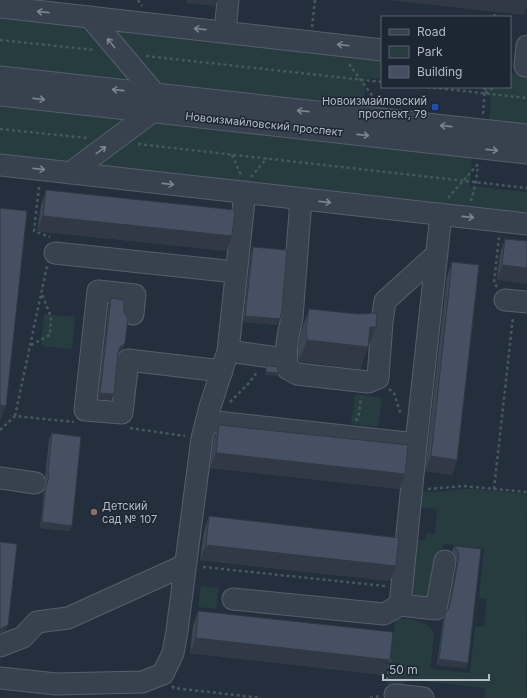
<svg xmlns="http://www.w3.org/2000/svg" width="527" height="698" viewBox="0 0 527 698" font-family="Inter,sans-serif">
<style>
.green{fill:#263c3f}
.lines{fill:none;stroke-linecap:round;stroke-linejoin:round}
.minor-casing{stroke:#565f6c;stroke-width:23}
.path{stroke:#44595c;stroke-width:2.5;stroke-dasharray:3 3;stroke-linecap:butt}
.minor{stroke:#38414e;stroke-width:21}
.wall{fill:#3b4654}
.shaded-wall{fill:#303945}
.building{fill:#455162;stroke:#303945}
.oneway{stroke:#7c8592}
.transit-dot{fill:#1a4fb4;stroke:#1d2633;stroke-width:1.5}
.education-dot{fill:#8d6e63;stroke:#1d2633;stroke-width:1.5}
.labels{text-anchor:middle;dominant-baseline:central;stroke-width:3;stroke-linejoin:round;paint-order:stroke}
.poi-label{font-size:11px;fill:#b4bcc9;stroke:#1d2633;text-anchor:end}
.street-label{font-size:11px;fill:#b4bcc9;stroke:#1d2633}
</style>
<rect width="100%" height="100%" fill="#242f3e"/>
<path class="green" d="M0,17L86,26L127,75L126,80L0,67Z
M115,30L382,59V79L366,78L363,106L158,83L114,32Z
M510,73L527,75V124L489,120L491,100L488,93L481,89L462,87H510Z
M0,105L123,119C109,131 82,156 65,161C50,165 17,158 0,156Z
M157,124L472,158L470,186L527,192V216L99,166V164L148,127Z
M44,314L75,317L72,349L41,346Z
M355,394L382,398L378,427L351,424Z
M462,489H472L527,494L526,685L527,698H485V688L405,679L404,690L386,693L396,617C411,620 432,619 434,637L430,669L470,673L475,626L484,627L487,599L479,598L484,548L443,544L433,597C424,600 416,598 409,592L411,539L425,541L426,533L435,534L437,509L419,507L421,491L435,492Z
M201,586L219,588L216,609L198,607Z"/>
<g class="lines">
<g class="minor-casing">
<path id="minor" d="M0,7L382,50
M225,32L228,0
M525,66L527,46
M0,77L527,135
M0,95L527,153
M0,165L527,224
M70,173L152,112L155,94L90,17
M301,199L292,318C288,335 284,352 288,369L297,374L368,382L378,378L382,322L385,301L437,254
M55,253L236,272
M505,300L527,302
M133,314L135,295L98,291L85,410L122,413L128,360L222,371
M228,351L285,359
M207,421L416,444
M0,478L35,483
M233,599L384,614L400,605L416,444L441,214
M400,605L436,609L445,561
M0,646L23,637L37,622L68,618L185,565
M0,678L56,684L142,682L163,674L173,653L177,631L202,438L210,407L228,351L245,192
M395,695L423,698"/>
</g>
<path class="path" d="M138,0L142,6
M494,17L495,12
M312,27L315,0
M0,40L95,50
M146,56L382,82
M349,64L377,102
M427,87L527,98
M485,93L494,87
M483,114L485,87
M0,129L87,138
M138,144L527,188
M232,155L241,175
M251,177L267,158
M39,187L34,231L50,237
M448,198L478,164
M471,201L476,182L478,165
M497,287L494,283L499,237
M31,345L50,335L51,317L42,294
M389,389L394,393L401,415
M230,402L249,383L258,371
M15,416L47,266
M356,421L359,414L361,397
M130,428L185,436
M0,430L15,416L74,422
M428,489L463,486L527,492
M494,489L513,317
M203,567L385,586
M387,680L390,659
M172,686L174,688L261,698
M370,698L380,696"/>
<use href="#minor" class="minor"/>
</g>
<path class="wall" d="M46,190L232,236L227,251L37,231L41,205Z
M505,239L527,241L497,280L500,254Z
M253,247L278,325L243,322L251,252Z
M452,262L457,460L452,475L425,471L447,277Z
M111,298L125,343L123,349L118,353L114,394L111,400L98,399L109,304Z
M309,309L368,349H367L360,369L299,361L298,350L301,331Z
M219,425L405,474L400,489L210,468L214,440Z
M52,433L72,526L70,531L40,528L44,491L47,484L45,478L49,439Z
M209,516L396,566L390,581L200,560L204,531Z
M454,546L481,549L466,668L437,665L443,619L445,613L448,609L457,563L456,557L452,551Z
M198,611L384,675L190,653L193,626Z"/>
<path class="shaded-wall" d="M187,0H218L215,6L186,3Z
M389,0H527V7L524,15Z
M43,216L232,236L227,251L37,231Z
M502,265L527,268V284L497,280Z
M245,316L280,319L278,325L243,322Z
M370,327H376L360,369L299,361L307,340Z
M125,343L123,349L118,353L120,347Z
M266,372L279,373L278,376L265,375Z
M100,393L114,394L111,400L98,399Z
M0,405L6,406L0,421Z
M216,453L405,474L400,489L210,468Z
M431,456L457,460L452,475L425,471Z
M42,522L72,526L70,531L40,528Z
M206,545L396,566L390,581L200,560Z
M8,625L6,631L0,634V629Z
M196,638L390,660L384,675L190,653Z
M439,659L468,663L466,668L437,665Z"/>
<path class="building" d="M46,190L235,210L232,236L43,216Z
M0,208L27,211L6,406L0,405Z
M505,239L527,241V268L502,265Z
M253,247L287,250L282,310L280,319L245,316Z
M452,262L479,265L457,460L431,456Z
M111,298L124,300V313L128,318L125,343L120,347L118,353L114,394L100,393Z
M309,309L358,314L377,313L376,327H370L368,347L307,340L306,329Z
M266,365L277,367L279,373L266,372Z
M219,425L408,445L405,474L216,453Z
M52,433L81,437L72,526L42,522L46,485L49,478L48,472Z
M209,516L399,538L396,566L206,545Z
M0,542L17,544L8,625L0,629Z
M454,546L481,549L468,663L439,659L445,613L448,610L450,605L459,557L458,551Z
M198,611L393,632L390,660L196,638Z"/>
<defs><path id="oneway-shaft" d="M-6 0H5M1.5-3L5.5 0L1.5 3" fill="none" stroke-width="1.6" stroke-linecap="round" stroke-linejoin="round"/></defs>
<g class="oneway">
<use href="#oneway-shaft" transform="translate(43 12) rotate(-174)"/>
<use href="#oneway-shaft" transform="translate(200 29) rotate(-174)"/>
<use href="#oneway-shaft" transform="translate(111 43) rotate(-129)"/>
<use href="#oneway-shaft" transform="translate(343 45) rotate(-173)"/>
<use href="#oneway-shaft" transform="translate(118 90) rotate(-174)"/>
<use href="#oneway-shaft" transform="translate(39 99) rotate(6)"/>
<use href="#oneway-shaft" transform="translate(303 111) rotate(-174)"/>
<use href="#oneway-shaft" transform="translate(446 126) rotate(-174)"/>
<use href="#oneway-shaft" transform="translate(363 135) rotate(6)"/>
<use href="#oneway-shaft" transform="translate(101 150) rotate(-36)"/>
<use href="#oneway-shaft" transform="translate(492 150) rotate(6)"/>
<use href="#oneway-shaft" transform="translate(39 169) rotate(6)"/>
<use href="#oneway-shaft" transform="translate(168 184) rotate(6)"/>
<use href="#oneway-shaft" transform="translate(325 202) rotate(6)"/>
<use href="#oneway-shaft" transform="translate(468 217) rotate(6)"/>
</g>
<rect class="transit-dot" x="431" y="103" width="8" height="8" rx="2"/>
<circle class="education-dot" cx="94" cy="512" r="4"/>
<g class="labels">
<g class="poi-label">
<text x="427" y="101">Новоизмайловский<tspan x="427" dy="13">проспект, 79</tspan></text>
<text x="102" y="506" text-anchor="start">Детский<tspan x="102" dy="13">сад № 107</tspan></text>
</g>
<g class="street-label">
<text transform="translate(264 124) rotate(6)">Новоизмайловский проспект</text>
</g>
</g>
<rect x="381" y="16" width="130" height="72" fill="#1d2633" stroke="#59626f"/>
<rect x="389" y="29" width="20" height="6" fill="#38414e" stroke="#59626f"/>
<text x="417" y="36" font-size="12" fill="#b4bcc9">Road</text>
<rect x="389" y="46" width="20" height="12" fill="#263c3f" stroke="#59626f"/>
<text x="417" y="56" font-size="12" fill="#b4bcc9">Park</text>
<rect x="389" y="66" width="20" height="12" fill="#455162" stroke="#59626f"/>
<text x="417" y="76" font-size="12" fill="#b4bcc9">Building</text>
<path d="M383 674v6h106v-6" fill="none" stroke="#b4bcc9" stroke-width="2"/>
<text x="389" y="674" font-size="12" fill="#b4bcc9" stroke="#1d2633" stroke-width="3" paint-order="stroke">50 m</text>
</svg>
